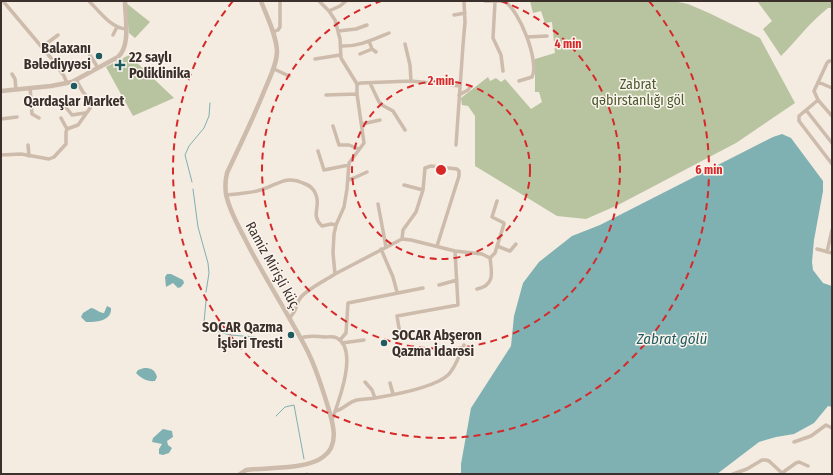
<svg xmlns="http://www.w3.org/2000/svg" width="833" height="475" viewBox="0 0 833 475" font-family="'Fira Sans Condensed',sans-serif">
<style>
.green{fill:#b8c4a0}
.water{fill:#7fb0b2}
.lines{fill:none;stroke-linecap:round;stroke-linejoin:round}
.stream{stroke:#7fb0b2;stroke-width:1}
.minor{stroke:#cdbbac;stroke-width:3.5}
.tertiary{stroke:#cdbbac;stroke-width:4.5}
.ring{fill:none;stroke:#d62828;stroke-width:2;stroke-dasharray:7 5}
.poi-dot{fill:#1f5a5e;stroke:#fbf5ee;stroke-width:1.5}
.labels{text-anchor:middle;dominant-baseline:central;stroke-width:3;stroke-linejoin:round;paint-order:stroke}
.poi-label{font-size:14px;font-weight:bold;fill:#3b302b;stroke:#fbf5ee;text-anchor:end}
.park-label{font-size:14px;fill:#4a5a2e;stroke:#fbf5ee}
.street-label{font-size:14px;fill:#3b302b;stroke:#fbf5ee}
.water-label{font-size:15px;font-style:italic;fill:#1f5a5e;stroke:#fbf5ee}
.centre{fill:#d62828;stroke:#fbf5ee;stroke-width:2}
.ring-label{font-size:12px;text-anchor:middle;font-weight:bold;fill:#d62828;stroke:#fbf5ee;stroke-width:3;stroke-linejoin:round;paint-order:stroke}
</style>
<rect width="100%" height="100%" fill="#f4ebe1"/>
<path class="green" d="M516,1H673L688,4L709,13L760,38L795,103L736,143L618,205L586,219L557,216L475,166V116L468,106L462,105L461,98L488,77L490,81L496,78L501,82L505,79L531,109L542,102L539,92H535V59L555,53L552,22L545,23L541,11L533,13L530,1L516,2Z
M757,1H832V8H828C810,22 797,40 781,56L763,29L772,21Z
M126,3L150,22L135,38L129,33Z
M129,55L135,61L174,98L133,116L106,67Z"/>
<path class="water" d="M782,134L791,138L823,181V191L814,240L812,262L813,270L823,283L832,286V407L828,406L814,423L794,434L776,437L759,442L717,474H461V464L471,408L511,346L514,316L523,283L539,262L572,236L600,225L773,137Z
M167,274H171L183,280L184,283L181,287L178,288L173,283L166,287L165,277Z
M107,306L111,308C112,321 96,322 86,322L81,317L83,313L91,308C97,309 99,313 104,313Z
M144,368C152,368 155,370 157,377L155,381C147,382 141,378 136,373L138,370Z
M163,429L172,431L173,437L167,441L168,445L172,448L169,453L163,455L159,454V449L162,444L152,442L153,438Z"/>
<g class="lines">
<path class="stream" d="M192,182L185,155L189,146L204,128L209,116L210,103
M193,189L198,227L208,263L209,273L206,292
M206,301L204,322L206,327L212,330
M216,331L230,335L255,337
M276,416L285,407L294,405L304,459
M307,473V474"/>
<path class="minor" d="M3,1L51,58L64,76L67,83
M89,1C99,11 111,28 126,29
M319,1L329,11L335,20L340,39L341,58L357,84
M485,1H502
M504,1C519,9 540,62 532,77L519,81
M495,2L493,38L501,55L503,71
M329,11L340,6L346,1
M454,15L465,13
M338,31L356,29L367,25
M273,32L278,30L280,27V1
M113,35L117,27
M527,37L547,36
M369,41L372,49L376,52
M405,44L410,65L411,81
M340,46C358,47 372,40 389,33
M42,47L58,35
M85,47L98,68
M360,54L372,49
M315,59L340,55
M832,61H829L827,63L814,91L818,100L832,116
M274,69L289,76
M12,74L15,79L16,89
M818,82L832,88
M370,83L379,102L382,105L393,111L405,130
M30,88C31,96 31,105 32,114L39,118
M326,95L357,94
M459,95L468,90L470,87
M818,100L799,116V121L832,164
M64,105L72,115L85,113
M806,110L832,143
M61,118L67,129
M1,119L17,117
M362,124L380,120
M333,126L339,145H349L359,149
M28,145L29,156
M456,145L463,45L465,22L464,1
M318,151L324,170L349,165
M1,155L21,154L49,159L54,157L66,144V132L67,129L78,125L93,104L83,92L76,80
M348,180L354,178L367,172
M404,185L423,190
M226,195C236,194 247,193 257,191C275,187 285,174 303,183C309,185 314,188 316,195C321,207 310,215 322,226L331,224L336,225
M378,204L386,247
M402,239L403,230L416,212L423,190L425,168L431,166L457,169L459,171V176L437,246
M497,246L510,251L516,244
M381,249L393,277L397,292
M817,249L832,253
M827,252L832,230
M335,274L402,239L411,240L455,251L482,254L490,258L495,253L504,224V223L492,217L497,201
M439,285L457,280
M477,289C495,285 492,273 490,258
M289,318C298,311 295,304 301,297C309,288 326,280 335,274L333,253L334,234L336,225L344,207L347,189L349,163L364,143L357,94V84L361,83L411,81L460,86
M419,331L400,334L397,316L458,305L455,251
M301,338C308,335 317,336 325,337C329,337 333,336 337,338C359,350 338,403 332,420
M340,340L346,333L348,303L423,288
M342,343L364,340
M365,382L372,390L375,398
M390,383L393,394
M335,411C343,410 348,402 357,400C363,399 369,399 375,398C393,395 435,387 448,375C456,367 459,355 464,345
M794,442L811,436L826,425L832,428
M782,473L796,463L799,462L808,466
M733,474L747,469L762,460H766L769,461L783,474"/>
<path class="tertiary" d="M1,91L51,86L72,82L118,57C131,46 125,17 125,1
M240,474L246,470C268,467 306,470 323,457C340,445 333,423 328,407C322,387 316,368 307,350C287,312 264,277 245,239C238,225 229,210 226,194C225,187 225,181 227,173C240,145 254,117 265,89C270,77 277,64 277,51C276,34 267,17 261,1"/>
</g>
<g class="ring">
<circle cx="441" cy="170" r="89"/>
<path d="M501 1A179 179 0 1 1 381 1"/>
<path d="M649 1A268 268 0 1 1 233 1"/>
</g>
<g class="poi-dot">
<circle cx="99" cy="56" r="4"/>
<path d="M118 59h4v4h4v4h-4v4h-4v-4h-4v-4h4z"/>
<circle cx="74" cy="86" r="4"/>
<circle cx="291" cy="335" r="4"/>
<circle cx="384" cy="343" r="4"/>
</g>
<g class="labels">
<g class="poi-label">
<text x="91" y="48">Balaxanı<tspan x="91" dy="16">Bələdiyyəsi</tspan></text>
<text x="129" y="57" text-anchor="start">22 saylı<tspan x="129" dy="16">Poliklinika</tspan></text>
<text x="74" y="101" text-anchor="middle">Qardaşlar Market</text>
<text x="283" y="327">SOCAR Qazma<tspan x="283" dy="16">İşləri Tresti</tspan></text>
<text x="392" y="335" text-anchor="start">SOCAR Abşeron<tspan x="392" dy="16">Qazma İdarəsi</tspan></text>
</g>
<g class="park-label">
<text x="638" y="84">Zabrat<tspan x="638" dy="16">qəbirstanlığı göl</tspan></text>
</g>
<g class="street-label">
<text transform="translate(273 266) rotate(61)">Ramiz Mirişli küç.</text>
</g>
<g class="water-label">
<text x="672" y="339">Zabrat gölü</text>
</g>
</g>
<circle cx="441" cy="170" r="6" class="centre"/>
<g class="ring-label">
<text x="568" y="48">4 min</text>
<text x="441" y="85">2 min</text>
<text x="709" y="174">6 min</text>
</g>
<rect width="833" height="475" fill="none" stroke="#3b302b" stroke-width="4"/>
</svg>
